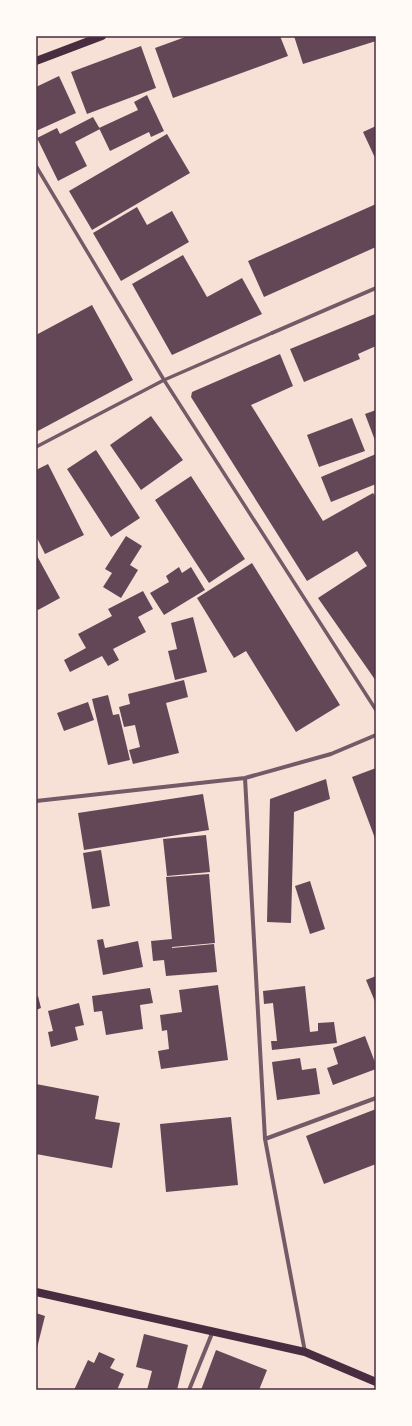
<svg xmlns="http://www.w3.org/2000/svg" width="412" height="1426" viewBox="0 0 412 1426" font-family="'Alegreya Sans',sans-serif">
<style>
.building{fill:#644757}
.lines{fill:none;stroke-linecap:round;stroke-linejoin:round}
.pedestrian{stroke:#755966;stroke-width:3.5}
.minor{stroke:#755966;stroke-width:4}
.secondary{stroke:#4a2c40;stroke-width:8}
.neatline{fill:none;stroke:#4a2c40;stroke-width:1.5}
</style>
<rect width="100%" height="100%" fill="#f7e1d7"/>
<path class="building" d="M188,36H280L288,56L173,98L155,48Z
M294,36H376V41L303,64Z
M141,46L156,88L87,114L71,72Z
M59,76L76,113L36,131V87Z
M147,95L164,131L151,137L149,132L110,151L99,128L138,110L134,102Z
M93,117L100,129L75,142L87,166L58,181L37,138L57,128L60,134Z
M376,126V160L363,132Z
M167,134L190,173L92,230L69,191Z
M376,204V247L264,297L248,261Z
M137,207L147,225L172,211L189,242L121,281L93,233Z
M183,255L207,297L242,278L262,314L172,355L132,284Z
M92,305L133,380L36,432V335Z
M375,314L376,346L358,354L360,359L304,382L290,349Z
M280,354L293,386L251,405L323,521L373,493L376,497V681L318,598L367,566L357,551L307,581L191,397L192,392Z
M376,410V443L365,414Z
M151,416L183,460L141,490L110,445Z
M352,418L365,451L319,467L307,435Z
M96,450L140,518L111,537L67,469Z
M376,454V484L331,502L321,477Z
M48,464L84,535L45,554L36,536V470Z
M191,476L245,559L209,583L155,500Z
M126,536L142,546L130,565L138,570L121,598L103,587L112,573L105,569Z
M36,554L60,598L38,610L36,607Z
M252,563L340,705L296,732L246,651L234,658L197,598Z
M179,567L182,573L191,567L205,590L164,615L150,593L169,582L166,576Z
M143,591L153,609L138,617L146,632L113,649L119,660L108,666L102,656L70,672L64,660L86,648L78,634L112,616L108,609Z
M193,617L207,672L175,680L168,651L177,649L171,623Z
M184,680L188,697L166,703L179,753L133,764L129,750L140,747L135,725L124,727L119,707L130,704L128,694Z
M108,695L113,715L119,714L130,760L108,765L92,699Z
M88,702L94,720L64,731L57,713Z
M376,768V841L352,777Z
M326,779L330,799L294,812L291,923L267,922L270,799Z
M203,794L209,830L84,850L78,813Z
M206,835L210,872L167,876L163,839Z
M101,850L110,906L92,909L83,853Z
M209,874L215,943L172,947V948L214,944L217,972L166,976L164,960L153,961L151,941L172,939L166,877Z
M310,881L325,929L310,934L295,886Z
M103,939L105,948L138,941L143,967L103,975L97,940Z
M376,976V1004L366,980Z
M218,985L228,1060L161,1069L158,1051L169,1049L167,1030L162,1031L160,1015L182,1012L179,990Z
M305,986L310,1032L318,1031V1023L334,1022L337,1043L272,1050L271,1041H277L273,1003L264,1004L263,991Z
M150,988L153,1003L140,1005L143,1029L106,1035L102,1011L94,1012L92,996Z
M38,996L41,1008L36,1010V997Z
M79,1003L84,1025L75,1027L78,1040L51,1047L48,1032L53,1031L48,1011Z
M365,1036L376,1065V1069L333,1085L327,1068L338,1064L333,1048Z
M300,1058L302,1070L316,1068L320,1094L277,1100L272,1062Z
M36,1084L99,1096L95,1119L120,1123L112,1168L36,1154Z
M376,1109V1164L324,1184L306,1136Z
M231,1117L238,1185L166,1192L160,1124Z
M36,1313L45,1316L37,1348H36Z
M144,1334L188,1345L177,1390H147L152,1371L136,1367Z
M216,1350L267,1370L259,1390H201Z
M99,1352L115,1359L110,1368L124,1374L117,1390H74L88,1360L94,1363Z"/>
<g class="lines">
<path class="pedestrian" d="M36,166L164,380L376,710
M36,447L164,380L272,333"/>
<path class="minor" d="M272,333L376,288
M245,778L265,1139L305,1352
M36,801L245,778L331,754L376,735
M265,1139L376,1098
M189,1390L213,1331"/>
<path class="secondary" d="M36,61L102,36
M36,1292L305,1352L376,1382"/>
</g>
<rect width="412" height="1426" fill="none" stroke="#fffaf5" stroke-width="74"/>
<rect x="37" y="37" width="338" height="1352" class="neatline"/>
</svg>
